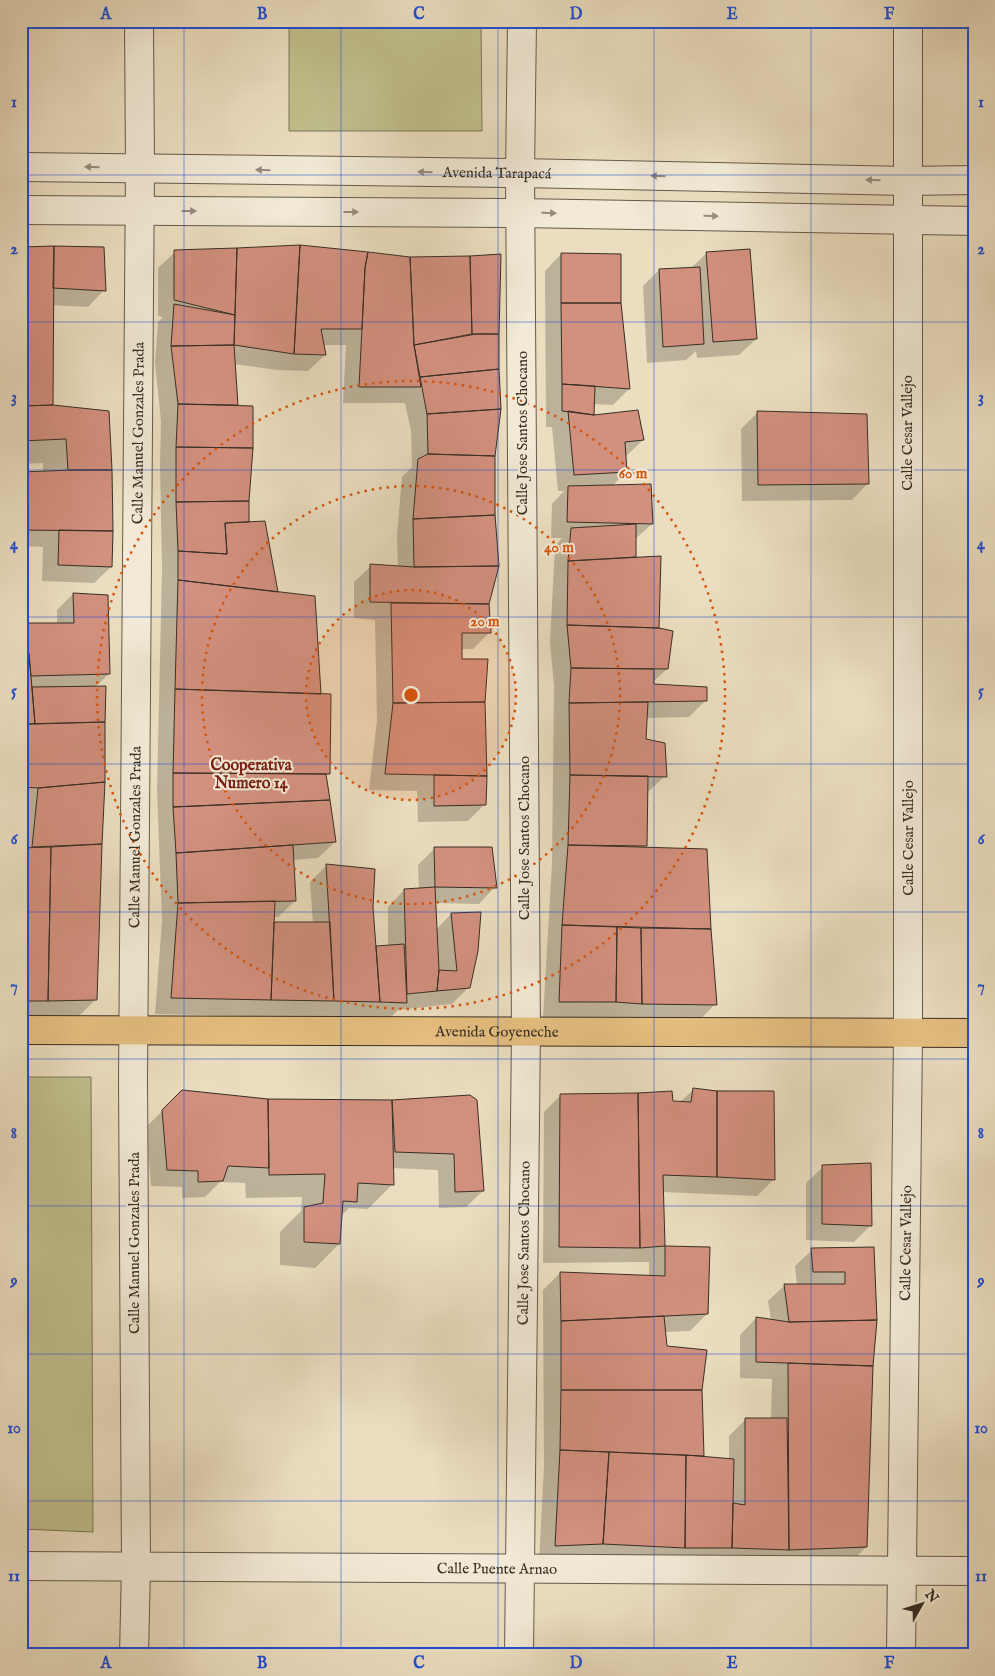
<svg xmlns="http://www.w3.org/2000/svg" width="995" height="1676" viewBox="0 0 995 1676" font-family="'IM FELL English',serif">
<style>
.green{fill:#c0bf8d;stroke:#7c7658}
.shadow{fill:#0003}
.building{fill:#d2907e;stroke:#382e24}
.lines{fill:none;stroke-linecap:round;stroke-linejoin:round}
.minor-casing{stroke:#655a4b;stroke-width:30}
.major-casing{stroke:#382e24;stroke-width:30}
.minor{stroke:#f2ead6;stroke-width:28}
.major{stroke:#e6bf80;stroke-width:28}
.oneway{fill:#958c7d}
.grid{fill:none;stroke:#1d4ed8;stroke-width:1;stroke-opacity:0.55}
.ring{fill:none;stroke:#d6550e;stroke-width:2.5;stroke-dasharray:2.5 5}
.labels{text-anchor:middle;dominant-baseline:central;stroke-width:4;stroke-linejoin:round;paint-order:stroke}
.street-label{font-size:15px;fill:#382e24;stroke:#f2ead6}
.neighbourhood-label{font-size:16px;font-weight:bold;fill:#7a1f14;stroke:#f2ead6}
.centre{fill:#d6550e;stroke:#f2ead6;stroke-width:2.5}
.ring-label{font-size:15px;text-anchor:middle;font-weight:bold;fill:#d6550e;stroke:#f2ead6;stroke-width:4;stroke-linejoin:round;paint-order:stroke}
.neatline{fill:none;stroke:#1d4ed8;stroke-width:2}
.grid-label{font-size:16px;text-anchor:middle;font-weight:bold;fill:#1d4ed8}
</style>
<rect width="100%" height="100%" fill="#ebdec0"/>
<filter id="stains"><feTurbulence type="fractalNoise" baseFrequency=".004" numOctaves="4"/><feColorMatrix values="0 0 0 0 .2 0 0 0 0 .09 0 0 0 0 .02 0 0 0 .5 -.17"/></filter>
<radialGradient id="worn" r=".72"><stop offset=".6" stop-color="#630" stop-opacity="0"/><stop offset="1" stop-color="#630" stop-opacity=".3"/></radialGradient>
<path class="green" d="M289,21H481L482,131H289Z
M21,1077H91L93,1532L21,1529Z"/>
<path class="shadow" d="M21,248L104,290L88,307L52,305L51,406L108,412L111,567L94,583L42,581L43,547L21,546V474L43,473V463L21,464Z
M175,252L410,258L500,256L493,456L498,566L488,604L490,632L473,649H461V660L484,702L485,804L468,821L418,822L417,791L369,790L377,720L375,620L354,618V582L371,566L398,567L397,536L402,477L412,467L411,431L405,403H343L346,345H323L325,355L308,371L277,370L234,364L248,523L320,695L329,773L325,777L335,842L318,858L293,860L295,901L278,917H273L272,923H313L310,882L327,865L372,907L375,947L388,946V907L404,890L419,889L418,865L435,848L495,887L479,904L435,903L436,930L451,914L469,987L452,1004L398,1010L389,1019L155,1014L162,921L157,790L162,569L160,464L161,421L155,363L158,322L163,317L158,316V268Z
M707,253L756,339L739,355L697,358L696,351L686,360L647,363L643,286L659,270L691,268Z
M561,254L620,303L629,389L613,405L593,404L592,416L643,440L625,457L626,472L612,486L652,524L634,540V559L658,629L667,669L653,682V686L705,701L689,717L646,718L645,740L665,776L647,793L646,848L706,850L715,1004L699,1021L543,1018L552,863L554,686L550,642L555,546L562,538H551L552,504L564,491H558L552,427H546L545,271Z
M758,412L868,483L852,500L742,501L741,429Z
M73,594L109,674L95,687H105L96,999L72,1023L21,1024V628L26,624H57V610Z
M694,1089L773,1093L774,1179L757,1196L663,1192L664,1247L708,1248L707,1314L690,1331L664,1332L666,1348L701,1390L703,1457L729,1460V1436L746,1419H771L772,1379L740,1378V1335L756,1318L771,1320L768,1301L785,1285H797L795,1266L812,1250L873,1248L875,1320L866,1547L849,1564L539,1562L544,1467L543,1290L560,1273L649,1277V1262L543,1263L544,1112L561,1095L680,1102Z
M182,1092L268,1100L393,1101L470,1096L483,1191L466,1207L439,1208L438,1170L392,1168V1185L368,1209L349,1208L341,1216L339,1244L315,1268L280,1265V1232L301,1211L302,1197L246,1198L245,1183L220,1182L205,1197L182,1198V1187L151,1186L146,1127Z
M823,1167L871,1225L854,1242L806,1240V1183Z"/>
<path class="building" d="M300,245L294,354L234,345L237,248Z
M300,245L368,252L365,268L362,329H321L326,355L294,354Z
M54,246L53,405L21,406V247Z
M54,246L104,247L106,291L53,288Z
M237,248L235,315L174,300V250Z
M750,249L757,339L713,342L706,252Z
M368,252L410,257L414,345L421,387H359L365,268Z
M561,253L621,254V303H561Z
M501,254L499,334H472L470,256Z
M470,256L472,334L414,345L410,257Z
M700,267L704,344L663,347L659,269Z
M561,303H621L630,389L562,384Z
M174,304L235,315L234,345L171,346Z
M476,334H499V369L420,377L414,345Z
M234,345L238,405L178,404L171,346Z
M499,369L501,409L427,414L420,377Z
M562,384L595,386L594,415L562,411Z
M178,404L253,406V448L176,447Z
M53,405L109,411L112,470H68L66,439L21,441V406Z
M501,409L495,456L428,454L427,414Z
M638,410L644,440L625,442L627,472L574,475L568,411L594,415Z
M757,411L867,414L869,484L758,485Z
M176,447L253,448L249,501L176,502Z
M428,454L495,456V515L413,519L418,459Z
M72,470H112L113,531L21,530V472Z
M651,484L653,524L567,522L568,486Z
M249,501V522L225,523L227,554L178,551L176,502Z
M495,515L499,566L414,567L413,519Z
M265,521L278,592L178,580V551L227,554L225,523Z
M636,524V557L568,561L571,528Z
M59,530L113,531L112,567L58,565Z
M661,556L659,628L567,625L568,561Z
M370,564L414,567L499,566L489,604L370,602Z
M178,580L315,596L321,694L175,689Z
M73,593L108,595L110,674L31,676L25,623H74Z
M391,603L489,604L491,633H462V659H488L485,702L393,703Z
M567,625L659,628L673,631L668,669L571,668Z
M21,653H29L35,724H21Z
M571,668L654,669V684L707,687V701L569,703Z
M106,686L105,722L35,724L32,687Z
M175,689L331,694L330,774L173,773Z
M485,702L487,776L385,774L393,703Z
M648,702L646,739L665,743L667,777L570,775L569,703Z
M105,722V782L38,788L21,787V724Z
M173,773L326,774L330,800L173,807Z
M434,775L487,776L486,805L434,806Z
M570,775L648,776L647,846L568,845Z
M105,782L102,844L32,847L38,788Z
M330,800L336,842L176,853L173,807Z
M102,844L97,1000L48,1001L51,847Z
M293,845L296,901L178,903L176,853Z
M568,845L707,849L711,929L562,925Z
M51,847L48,1001H21V848Z
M434,847H492L497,888L435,887Z
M326,864L375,869L373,907L380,1002L334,1001Z
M435,887L439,970L437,991L407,994L404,889Z
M275,901L271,1000L171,998L178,903Z
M481,912L478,951L470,988L437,991L439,970L457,971L451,913Z
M274,922H330L334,1001L271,1000Z
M562,925L617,927L616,1002H559Z
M617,927L641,928L642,1004L616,1002Z
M641,928L711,929L717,1005L642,1004Z
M404,944L407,1003L380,1002L376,946Z
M693,1088L717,1091V1177L663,1175L665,1246L640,1248L638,1093L672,1091L673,1101L691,1102Z
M182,1090L268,1099L269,1168L228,1166L223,1181L198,1182V1171L167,1170L162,1110Z
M717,1091H774L775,1180L717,1177Z
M638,1093L640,1248L559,1247L560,1094Z
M470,1095L477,1100L484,1191L455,1192L454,1154L395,1152L392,1100Z
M268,1099L392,1100L394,1185L358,1183L357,1202L343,1201L340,1244L304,1242V1207L323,1203L325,1174L269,1175Z
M871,1163L872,1226L822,1224V1165Z
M665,1246L710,1247L708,1314L561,1321L560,1272L665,1276Z
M874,1247L877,1320L789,1322L784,1284H845V1272H813L811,1248Z
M664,1316L667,1346L707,1350L702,1390H561V1321Z
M756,1317L789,1322L877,1320L873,1366L756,1362Z
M788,1363L873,1366L867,1547L789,1550Z
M561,1390H702L704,1456L560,1450Z
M745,1418H787L789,1550L732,1548L733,1503L745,1505Z
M560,1450L609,1452L603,1544L555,1546Z
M609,1452L686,1455L685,1548L603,1544Z
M686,1455L734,1459L732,1548H685Z"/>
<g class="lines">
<g class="minor-casing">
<g id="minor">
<path id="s1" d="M21,167L520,173L907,181L974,180"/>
<path d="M21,210L520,213L974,221"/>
<path id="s2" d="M21,1566L974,1571"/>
<path id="s3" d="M134,1655L136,1566L133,1081L140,168L139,21"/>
<path id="s4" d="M519,1655L526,1031L520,173L522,21"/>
<path id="s5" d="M901,1655L908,1034V21"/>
</g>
</g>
<g class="major-casing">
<g id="major">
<path id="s6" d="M21,1030L974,1033"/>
</g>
</g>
<use href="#minor" class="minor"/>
<use href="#major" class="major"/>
</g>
<defs><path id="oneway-solid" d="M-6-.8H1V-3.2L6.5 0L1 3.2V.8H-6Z" transform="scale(1.25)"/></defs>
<g class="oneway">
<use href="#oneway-solid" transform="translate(92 167) rotate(-179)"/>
<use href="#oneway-solid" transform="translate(263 170) rotate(-179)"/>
<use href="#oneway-solid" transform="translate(425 172) rotate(-179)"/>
<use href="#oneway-solid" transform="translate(658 176) rotate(-179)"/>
<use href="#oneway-solid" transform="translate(873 180) rotate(-179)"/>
<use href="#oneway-solid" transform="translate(189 211)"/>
<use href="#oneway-solid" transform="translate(351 212)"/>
<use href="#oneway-solid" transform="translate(549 213) rotate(1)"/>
<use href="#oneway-solid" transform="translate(711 216) rotate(1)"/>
</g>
<path class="grid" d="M184,21V1655M341,21V1655M498,21V1655M654,21V1655M811,21V1655M21,175H974M21,322H974M21,470H974M21,617H974M21,764H974M21,912H974M21,1059H974M21,1206H974M21,1354H974M21,1501H974"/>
<circle cx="411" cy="695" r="105" fill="#d6550e" fill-opacity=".12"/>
<g class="ring">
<circle cx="411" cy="695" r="105"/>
<circle cx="411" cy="695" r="209"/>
<circle cx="411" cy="695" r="314"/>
</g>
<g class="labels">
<g class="street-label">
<text stroke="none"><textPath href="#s1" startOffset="476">Avenida Tarapacá</textPath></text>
<text stroke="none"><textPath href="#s3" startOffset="1222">Calle Manuel Gonzales Prada</textPath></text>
<text transform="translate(522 433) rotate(-90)">Calle Jose Santos Chocano</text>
<text transform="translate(907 433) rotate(-90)">Calle Cesar Vallejo</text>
<text stroke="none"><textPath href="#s3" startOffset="818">Calle Manuel Gonzales Prada</textPath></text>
<text transform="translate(524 838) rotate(-90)">Calle Jose Santos Chocano</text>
<text transform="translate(908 838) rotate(-90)">Calle Cesar Vallejo</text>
<text stroke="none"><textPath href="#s6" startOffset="476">Avenida Goyeneche</textPath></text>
<text transform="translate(134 1243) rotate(-90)">Calle Manuel Gonzales Prada</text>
<text stroke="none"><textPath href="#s4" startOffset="412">Calle Jose Santos Chocano</textPath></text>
<text stroke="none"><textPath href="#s5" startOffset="412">Calle Cesar Vallejo</textPath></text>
<text stroke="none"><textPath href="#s2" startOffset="476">Calle Puente Arnao</textPath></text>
</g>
<g class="neighbourhood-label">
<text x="251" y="766">Cooperativa<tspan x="251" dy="18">Numero 14</tspan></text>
</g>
</g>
<circle cx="411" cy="695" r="8" class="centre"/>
<g class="ring-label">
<text x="633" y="478">60 m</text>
<text x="559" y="552">40 m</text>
<text x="485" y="626">20 m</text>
</g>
<rect width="995" height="1676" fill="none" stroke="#ebdec0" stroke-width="55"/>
<g transform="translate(922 1604) rotate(51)" stroke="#f2ead6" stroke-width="4" paint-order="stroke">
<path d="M0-4L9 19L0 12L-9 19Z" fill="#382e24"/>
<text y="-8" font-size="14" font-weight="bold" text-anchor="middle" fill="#382e24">N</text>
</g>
<rect x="28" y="28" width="940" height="1620" class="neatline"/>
<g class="grid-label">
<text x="106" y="19">A</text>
<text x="262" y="19">B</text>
<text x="419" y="19">C</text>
<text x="576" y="19">D</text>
<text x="732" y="19">E</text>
<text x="889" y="19">F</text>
<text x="14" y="107">1</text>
<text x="981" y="107">1</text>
<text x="14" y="254">2</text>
<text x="981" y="254">2</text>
<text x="14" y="402">3</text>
<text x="981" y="402">3</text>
<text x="14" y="549">4</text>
<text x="981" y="549">4</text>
<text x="14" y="696">5</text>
<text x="981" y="696">5</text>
<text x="14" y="844">6</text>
<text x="981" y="844">6</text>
<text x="14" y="991">7</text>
<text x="981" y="991">7</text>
<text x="14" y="1138">8</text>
<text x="981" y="1138">8</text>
<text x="14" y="1286">9</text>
<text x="981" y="1286">9</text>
<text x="14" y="1433">10</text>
<text x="981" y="1433">10</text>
<text x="14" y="1581">11</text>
<text x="981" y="1581">11</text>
<text x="106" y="1668">A</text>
<text x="262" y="1668">B</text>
<text x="419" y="1668">C</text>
<text x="576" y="1668">D</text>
<text x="732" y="1668">E</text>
<text x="889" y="1668">F</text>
</g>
<rect width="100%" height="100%" filter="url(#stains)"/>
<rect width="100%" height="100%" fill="url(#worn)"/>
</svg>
